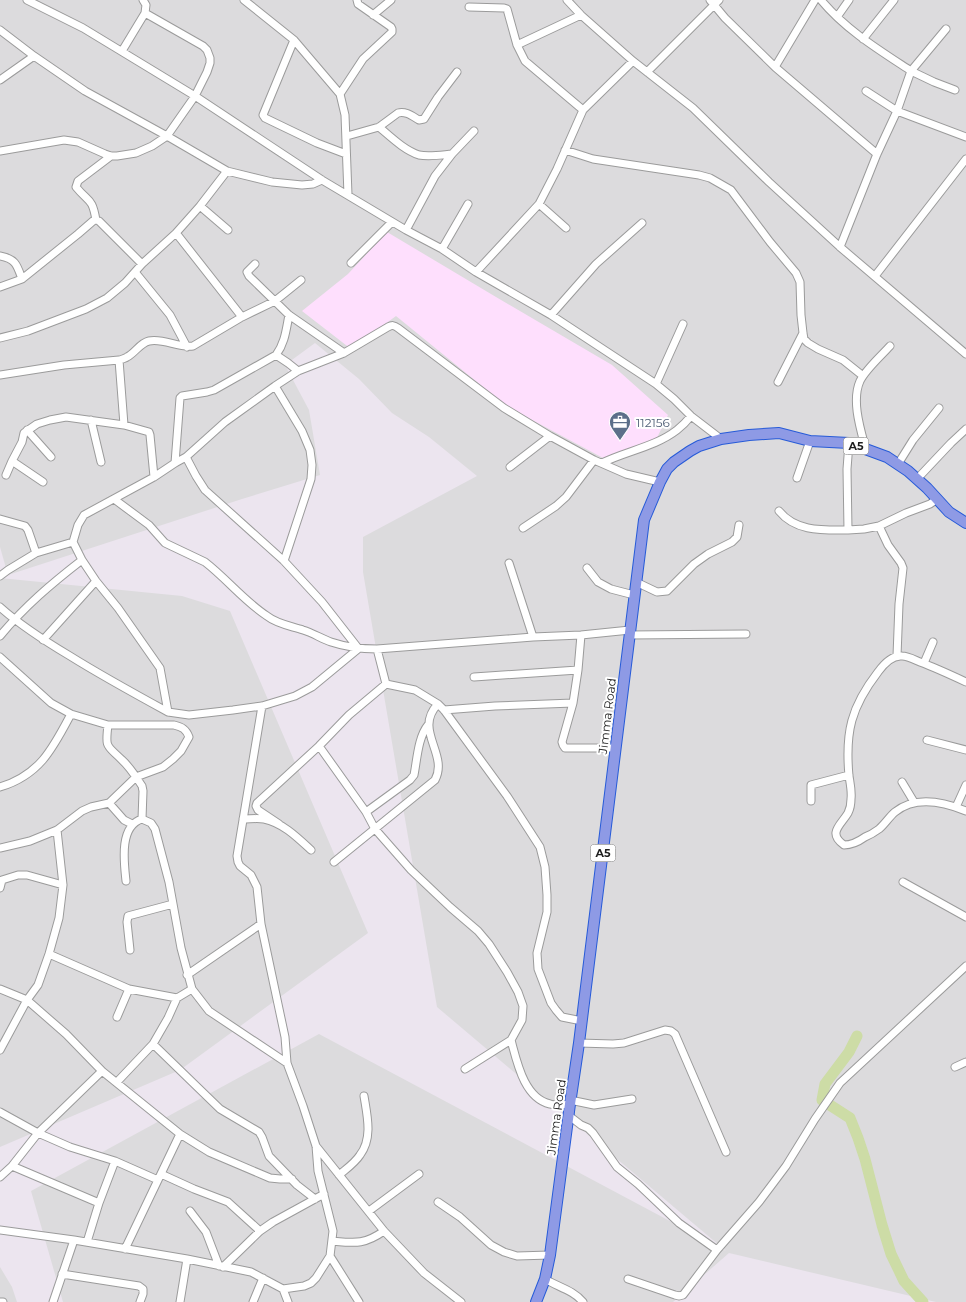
<svg xmlns="http://www.w3.org/2000/svg" width="966" height="1302" viewBox="0 0 966 1302" font-family="Montserrat,sans-serif">
<style>
.residential{fill:#dcdbdd}
.education{fill:#fedffd}
.lines{fill:none;stroke-linecap:round;stroke-linejoin:round}
.river{stroke:#cddca6;stroke-width:11}
.minor-casing{stroke:#9b9b9b;stroke-width:9}
.highway-casing{stroke:#275bd8;stroke-width:12}
.minor{stroke:#fff;stroke-width:7}
.highway{stroke:#8e9ae5;stroke-width:10}
.labels{text-anchor:middle;dominant-baseline:central;stroke-width:4;stroke-linejoin:round;paint-order:stroke}
.shield{fill:#fff;stroke:#626262;stroke-width:1}
.shield-label{font-size:11px;font-weight:bold;fill:#1e1e1e}
.service-label{font-size:12px;fill:#4e5e75;stroke:#fff;text-anchor:start}
.street-label{font-size:12px;fill:#1e1e1e;stroke:#fff}
</style>
<rect width="100%" height="100%" fill="#ece5ef"/>
<path class="residential" d="M0,0H966V1302H936L729,1253L673,1302H63L31,1191L319,1034L726,1251L437,1007L363,572V537L477,476L429,437L392,413L359,379L315,343L285,365L309,410L320,475L242,499L8,575L0,547Z
M0,578L182,596L230,611L368,933L180,1070L0,1147Z
M0,1267L12,1287L17,1302H0Z"/>
<path class="education" d="M387,232L496,297L612,365L668,415L653,446L605,459L534,421L504,404L396,316L351,349L302,311L348,274Z"/>
<g class="lines">
<path class="river" d="M857,1036L849,1052L825,1084L822,1100L850,1118L858,1138L865,1159L882,1225L891,1254L904,1281L923,1302"/>
<g class="minor-casing">
<path id="minor" d="M27,0L83,28L195,96L322,180L406,230L442,249L476,272L551,315L656,384L674,399L691,416L721,439
M244,0L294,40L340,94L345,115L348,195
M567,0L581,15L633,61L693,108L769,182L840,247L966,354
M710,0L725,18L775,67L877,154
M821,0C846,30 879,50 911,71L897,111L877,154L840,247
M469,7L504,8L507,9L517,45L525,61L583,110
M373,15L391,0
M837,17L849,0
M946,29L911,71L934,82L955,90
M0,30L34,56L85,91L167,136L227,171L272,182L302,185L313,184L322,180
M863,39L894,0
M294,40L263,115L265,118L317,143L346,154
M517,45L581,15
M122,51L145,13L146,5L143,0
M775,67L815,0
M647,72L719,0
M0,80L34,56
M866,91L897,111L966,137
M340,94L363,59L392,32V29L391,27L358,4L357,0
M379,127C391,137 404,150 419,155C429,157 441,155 452,154
M347,136L379,127L398,113C406,111 412,116 419,120L424,119L438,97L457,72
M565,150L593,159L699,175L710,178L731,190L770,242L796,273L800,282L801,315L803,333L804,339L808,343L818,349L843,360L863,376
M0,151L64,140L78,142L105,154L111,156H117L136,153L152,146L167,136L195,96L207,72L210,63V58L207,50L203,46L145,13
M111,156L78,181L76,187C89,203 92,197 96,220L99,221L142,264
M539,204L566,228
M200,206L228,230
M406,230L435,176L452,154L474,131
M176,233L242,317
M442,249L468,204
M0,256C16,259 17,265 22,279
M351,263L392,222
M255,264L247,272L249,276L289,315L344,353
M135,272L170,315L187,347
M476,272L539,204L557,169L583,110L633,61
M875,276L966,159
M0,287L22,279L78,234L93,221L96,220
M551,315L596,264L642,223
M0,338L28,331L86,309L107,298L125,283L142,264L176,233L200,206L227,171
M276,355L288,363L298,371
M119,360L124,425
M0,375L64,365L119,360C120,360 126,358 127,357C135,353 140,343 149,341C164,338 178,348 193,346L242,317L275,301L301,280
M778,382L803,333
M656,384L683,324
M275,386L302,431L310,450L312,465L311,479L284,561
M91,420L101,462
M27,430L51,457
M849,443L847,469L848,530L864,529L879,526L906,513L930,504L937,499
M866,450C861,431 851,401 860,381C866,369 881,356 890,346
M186,457L196,476L205,490L284,561L322,602L358,648
M12,461L43,482
M175,463L180,398L182,396L207,392L214,390L276,355C285,343 286,330 289,315
M602,463C626,451 655,447 677,430C682,426 687,421 691,416
M898,464L913,440L939,408
M510,467L550,436
M6,475L12,461L22,442L24,433L37,424L50,420L66,417L124,425L149,432L150,435L154,477
M797,478L810,441
M917,479L951,443L966,429
M114,499L149,525L165,543L205,562C227,579 244,601 267,616C277,624 291,626 303,630C313,633 322,639 331,642C346,647 362,649 377,649L533,637L581,635L630,630
M779,511C796,532 823,530 848,530
M0,519L25,526L28,530L36,553
M879,526L888,545L901,563L903,568L899,604L897,656
M523,528L556,506L566,497L594,460
M73,542L82,560L96,581L118,608L160,668L168,712L189,715L233,710L262,706L295,696L312,687L358,649
M509,563L533,637
M587,568L598,582L611,589L634,595
M0,576L8,570L36,553L73,542L78,525L84,515L154,477L175,463L186,457L225,422L275,386L298,371L344,353L388,327C392,325 394,325 398,328L504,408L550,436L594,460L626,474L660,482
M636,582L657,592L667,591L694,564L708,554L732,542L737,537L739,525
M0,607C21,626 45,641 70,656C102,676 135,694 168,712
M581,635L578,670L573,703L562,742L563,745L565,748H616
M629,635L746,634
M0,636C25,606 51,584 82,560
M43,640L96,581
M0,657L51,703L71,714L108,725H174C182,727 186,729 189,737L181,751L173,759L163,767L136,777L109,803L91,807L82,811L57,830L30,841L0,848
M924,663L933,642
M474,677L578,670
M966,682C951,675 936,668 920,662C915,660 908,656 902,656C892,655 883,665 878,672C851,707 845,732 849,776C850,783 852,791 851,799C851,804 850,809 848,813C841,825 827,833 844,845C852,845 858,842 865,837C870,835 875,832 879,829C885,824 889,817 895,812C916,795 944,802 966,811
M386,684L415,690L438,704L444,710L507,796L540,847L545,867L547,895V912L537,953L538,969L551,1003L556,1010L562,1017L582,1021
M262,706L237,856L238,862L240,866L251,875L257,887L261,924L285,1037L287,1063L303,1106L316,1146L318,1171L333,1231L330,1256L316,1278L311,1283L304,1286L283,1289
M444,710L495,706L573,703
M108,725C105,749 107,745 122,760C130,767 136,777 142,786L143,791L142,819
M927,740L966,750
M319,746L366,812L375,829L411,870L450,907L478,931L489,944L507,972L518,992L523,1006L522,1020L511,1040C517,1062 524,1098 550,1104C556,1106 563,1105 570,1104
M902,782L914,802
M0,787C40,775 53,748 71,714
M811,801V785L849,775
M109,803L124,820L132,824
M956,807L966,785
M366,812L410,780L414,775C417,760 418,737 428,725
M243,819C250,819 257,818 264,819C283,823 297,837 311,850
M279,824L258,810L256,806L257,803L319,746L349,715L386,684L377,649
M334,862L435,780C449,754 413,730 438,704
M126,881C124,862 119,826 142,819L151,823L155,829L169,882L181,948L192,989L209,1011L287,1063
M903,882L966,917
M0,888L2,880L18,875H27L63,885
M130,950L127,922L128,916L173,904
M49,954L129,989L177,998
M187,975L261,924
M0,989L27,1000L66,1034L102,1071L180,1134L209,1152L270,1178L280,1179H292
M117,1017L129,989
M579,1043L613,1044L624,1043L665,1030L671,1031L675,1034L726,1152
M153,1044L220,1109L259,1132L262,1137L269,1156L297,1185L315,1199
M0,1050L27,1000L38,985L49,954L59,918L63,885L57,830
M955,1067L966,1062
M465,1069L511,1040
M117,1082L153,1044L168,1018L177,998L192,989
M570,1100L594,1105L632,1099
M0,1112L38,1133L70,1147L115,1161L158,1180
M568,1115L581,1125L588,1128L593,1133L617,1167L638,1184L679,1223L717,1250
M316,1146L384,1231L424,1273L461,1302
M12,1166L99,1203
M161,1174L194,1189L228,1202L260,1231
M339,1175C346,1169 355,1163 360,1155C373,1138 367,1115 364,1096
M0,1177L12,1166L38,1133L102,1071
M438,1202L460,1217L491,1245L504,1252L517,1256L550,1255
M190,1211L206,1232L219,1266
M369,1211L419,1174
M0,1230L74,1240L187,1259L251,1272L283,1289L288,1302
M332,1241C355,1243 364,1245 384,1231
M87,1242L99,1203L115,1161
M125,1249L180,1134
M330,1256L359,1302
M223,1267L260,1231L273,1222L324,1194
M62,1274L139,1286L143,1289V1294L140,1302
M545,1279C558,1287 573,1290 583,1302
M628,1279L675,1295L679,1296L683,1295L717,1250L759,1202L786,1166L815,1119L840,1083L966,966
M0,1302H3
M53,1302L74,1240
M180,1302L187,1259
M253,1302L263,1278"/>
</g>
<g class="highway-casing">
<path id="highway" d="M536,1302L545,1279L550,1255L570,1104L579,1043L644,520L660,482L667,469L674,462L690,451L699,446L721,439L749,435L779,433L810,441L849,443L887,457L908,471L927,488L949,512L966,523"/>
</g>
<use href="#minor" class="minor"/>
<use href="#highway" class="highway"/>
</g>
<defs>
<g id="office-pin" transform="scale(1.125)"><path d="M0 17L-7.5 6A9.5 9.5 0 1 1 7.5 6Z" fill="#5c6f8a" stroke="#fff"/><path d="M-6-3h4V-5.5h4V-3h4V5H-6ZM-1-4.5V-3h2v-1.5ZM-6 0V1H6V0Z" fill="#fff"/></g>
</defs>
<g fill-rule="evenodd">
<use href="#office-pin" x="620" y="422"/>
</g>
<g class="labels">
<g class="shield">
<rect x="843.5" y="437.5" width="25" height="17" rx="4"/>
<rect x="590.5" y="844.5" width="25" height="17" rx="4"/>
</g>
<g class="shield-label">
<text x="856" y="446">A5</text>
<text x="603" y="853">A5</text>
</g>
<g class="service-label">
<text x="636" y="422">112156</text>
</g>
<g class="street-label">
<text transform="translate(607 716) rotate(-83)">Jimma Road</text>
<text transform="translate(556 1117) rotate(-82)">Jimma Road</text>
</g>
</g>
</svg>
